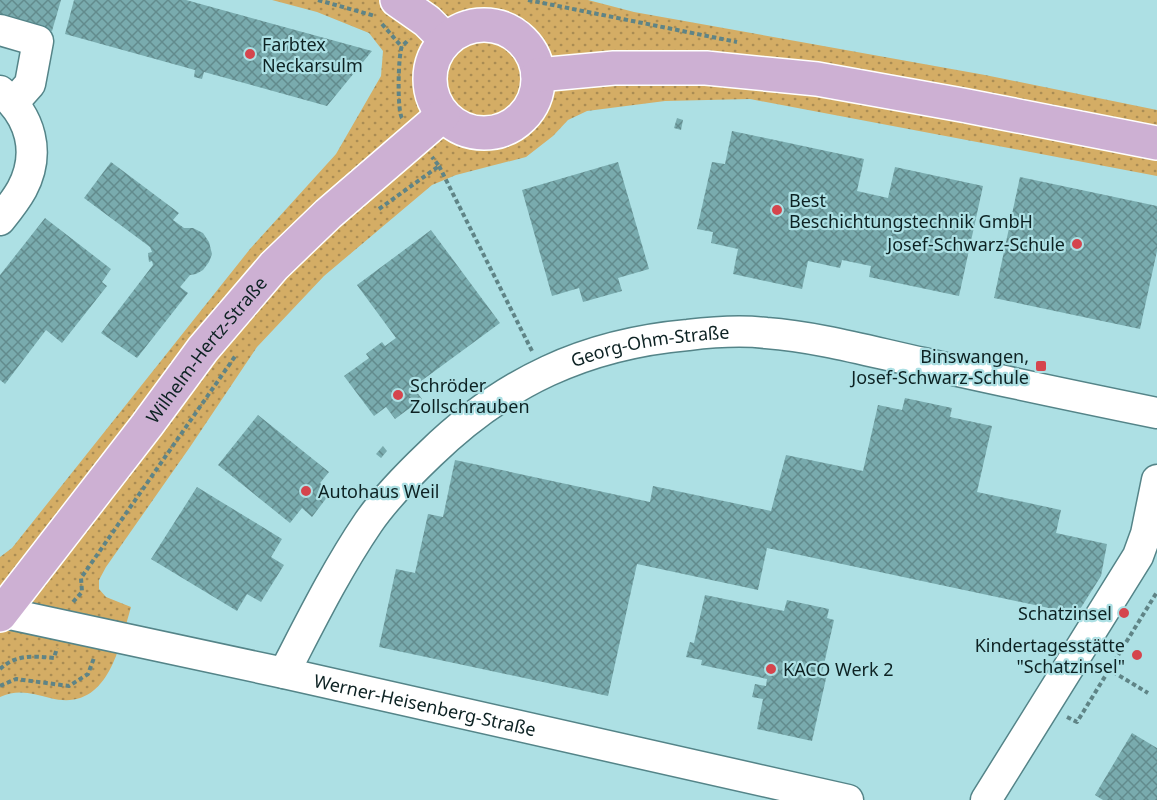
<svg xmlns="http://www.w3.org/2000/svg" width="1157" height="800" viewBox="0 0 1157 800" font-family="'Noto Sans',sans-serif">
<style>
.grass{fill:url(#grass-dots)}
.building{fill:url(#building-cross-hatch)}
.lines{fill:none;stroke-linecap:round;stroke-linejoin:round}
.minor-casing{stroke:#548488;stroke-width:33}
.major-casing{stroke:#fff;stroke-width:36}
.path{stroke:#5f8486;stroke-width:4;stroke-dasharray:4.5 3;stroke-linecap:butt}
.minor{stroke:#fff;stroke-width:30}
.major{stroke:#cdb0d3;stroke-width:33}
.poi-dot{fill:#d5454d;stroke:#ade0e4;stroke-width:2}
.labels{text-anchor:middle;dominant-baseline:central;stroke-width:4.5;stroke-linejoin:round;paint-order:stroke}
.poi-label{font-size:18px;fill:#0d2223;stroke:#ade0e4;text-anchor:start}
.street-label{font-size:18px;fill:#0d2223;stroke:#ade0e4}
</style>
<defs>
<pattern id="grass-dots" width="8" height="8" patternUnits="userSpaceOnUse" patternTransform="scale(1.5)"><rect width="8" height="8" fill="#d4ad65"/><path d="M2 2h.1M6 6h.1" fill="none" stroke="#aa8c53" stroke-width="1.8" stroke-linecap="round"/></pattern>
<pattern id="building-cross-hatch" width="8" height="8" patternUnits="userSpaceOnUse" patternTransform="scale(1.5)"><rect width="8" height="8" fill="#79abae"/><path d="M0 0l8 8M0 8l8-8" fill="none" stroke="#628b8d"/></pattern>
</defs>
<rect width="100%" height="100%" fill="#ade0e4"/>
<path class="grass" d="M272,0H588L634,12L985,75L1157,110V176L750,99L665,101L587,111L568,120L553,136L526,157L456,175L432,185L324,276L257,347L190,447L106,567L99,580V589L106,597L131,607C119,648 108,713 50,698C32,693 17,689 0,697V557L12,548L250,249L336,154L381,76L383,51L369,33L317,12Z"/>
<path class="building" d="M0,0H61L52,31L0,17Z
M74,0H186L372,51L327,106L204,72L202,79L194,77L195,70L65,34Z
M677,118L683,120L681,130L674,128Z
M732,131L864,159L857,191L888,198L895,167L983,186L959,296L869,277L871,266L842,260L840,268L808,261L802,289L733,274L738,249L711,243L713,232L697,229L712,162L725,164Z
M111,162L179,213L173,220L184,228H193L203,233L209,242L212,254L209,262L203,270L196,274L190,275L180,287L188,293L137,358L101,333L153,265L152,261L149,262L148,253L152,252L150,247L84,198Z
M618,162L649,269L618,278L622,291L583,302L579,288L552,296L522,190Z
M1020,177L1157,206V251L1140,329L994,298Z
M45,218L111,269L102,282L107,286L62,343L46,330L5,384L0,380V275Z
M431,230L500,323L413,387L422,399L395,419L386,407L374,416L344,376L369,358L366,354L382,342L385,346L396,338L357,285Z
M905,398L952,408L950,417L992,426L977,492L1061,510L1056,533L1107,544L1101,576L1077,614L767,548L758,590L637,564L608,696L379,647L396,569L415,573L428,514L443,517L455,460L650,502L653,486L771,511L786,455L863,471L878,405L902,410Z
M258,415L329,472L320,483L331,492L312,517L302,508L290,523L218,465Z
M383,446L387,451L381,458L376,454Z
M197,487L282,539L271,557L284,565L261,602L247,594L237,611L151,559Z
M705,595L784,611L787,600L829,609L827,618L834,620L822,673L827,674L812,741L757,729L763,699L752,697L755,684L766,686L767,679L701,665L702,660L686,657L690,642L694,643Z
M1132,733L1157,748V800H1103L1095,795Z"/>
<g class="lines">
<g class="minor-casing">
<g id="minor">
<path d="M0,30L38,41L30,84L14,102"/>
<path d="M0,91C31,116 41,153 22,189C16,200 8,210 0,220"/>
<path id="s1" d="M0,612L284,673L848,800"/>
<path id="s2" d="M284,673C310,623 336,570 368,523C385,498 408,475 430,454C504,382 585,344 688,335C713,332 740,330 766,333C819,337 872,352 923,363C1001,381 1079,397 1157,413"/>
<path d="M986,800L1138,556L1146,534L1157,480"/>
</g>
</g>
<g class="major-casing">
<g id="major">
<path d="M397,0L427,21L446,40"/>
<circle cx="484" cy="79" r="54"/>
<path d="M538,75L614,68H706L817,79L962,105L1157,143"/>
<path id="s3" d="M0,615L147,425L203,349L274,266L328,214L443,115"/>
</g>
</g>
<path class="path" d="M318,0L375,16
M528,0L737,42
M382,24L402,47
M402,118C397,111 398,55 402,46C404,44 407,42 409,39
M439,166L533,353
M379,209L439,166L432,157
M73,602L82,592L81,578L236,355
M1100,664L1148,693
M0,669C16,654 34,656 54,658L57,648
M0,686L16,679L69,686L88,674L94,658
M1067,717L1077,722L1157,592"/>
<use href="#minor" class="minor"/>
<use href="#major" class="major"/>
</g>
<g class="poi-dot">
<circle cx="250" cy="54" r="6"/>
<circle cx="777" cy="210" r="6"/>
<circle cx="1077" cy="244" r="6"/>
<rect x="1035" y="360" width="12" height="12" rx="3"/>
<circle cx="398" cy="395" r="6"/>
<circle cx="306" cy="491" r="6"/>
<circle cx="1124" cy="613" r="6"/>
<circle cx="1137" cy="655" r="6"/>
<circle cx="771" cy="669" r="6"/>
</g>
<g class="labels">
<g class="poi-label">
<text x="262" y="44">Farbtex<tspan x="262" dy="21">Neckarsulm</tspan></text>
<text x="789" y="200">Best<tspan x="789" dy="21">Beschichtungstechnik GmbH</tspan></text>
<text x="1065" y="244" text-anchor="end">Josef-Schwarz-Schule</text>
<text x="1029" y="356" text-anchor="end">Binswangen,<tspan x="1029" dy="21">Josef-Schwarz-Schule</tspan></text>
<text x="410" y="385">Schröder<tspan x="410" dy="21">Zollschrauben</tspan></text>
<text x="318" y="491">Autohaus Weil</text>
<text x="1112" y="613" text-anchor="end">Schatzinsel</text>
<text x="1125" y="645" text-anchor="end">Kindertagesstätte<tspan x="1125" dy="21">"Schatzinsel"</tspan></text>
<text x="783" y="669">KACO Werk 2</text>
</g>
<g class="street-label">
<text stroke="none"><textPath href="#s2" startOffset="516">Georg-Ohm-Straße</textPath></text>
<text stroke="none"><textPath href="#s3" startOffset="336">Wilhelm-Hertz-Straße</textPath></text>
<text stroke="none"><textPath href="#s1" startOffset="435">Werner-Heisenberg-Straße</textPath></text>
</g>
</g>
</svg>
